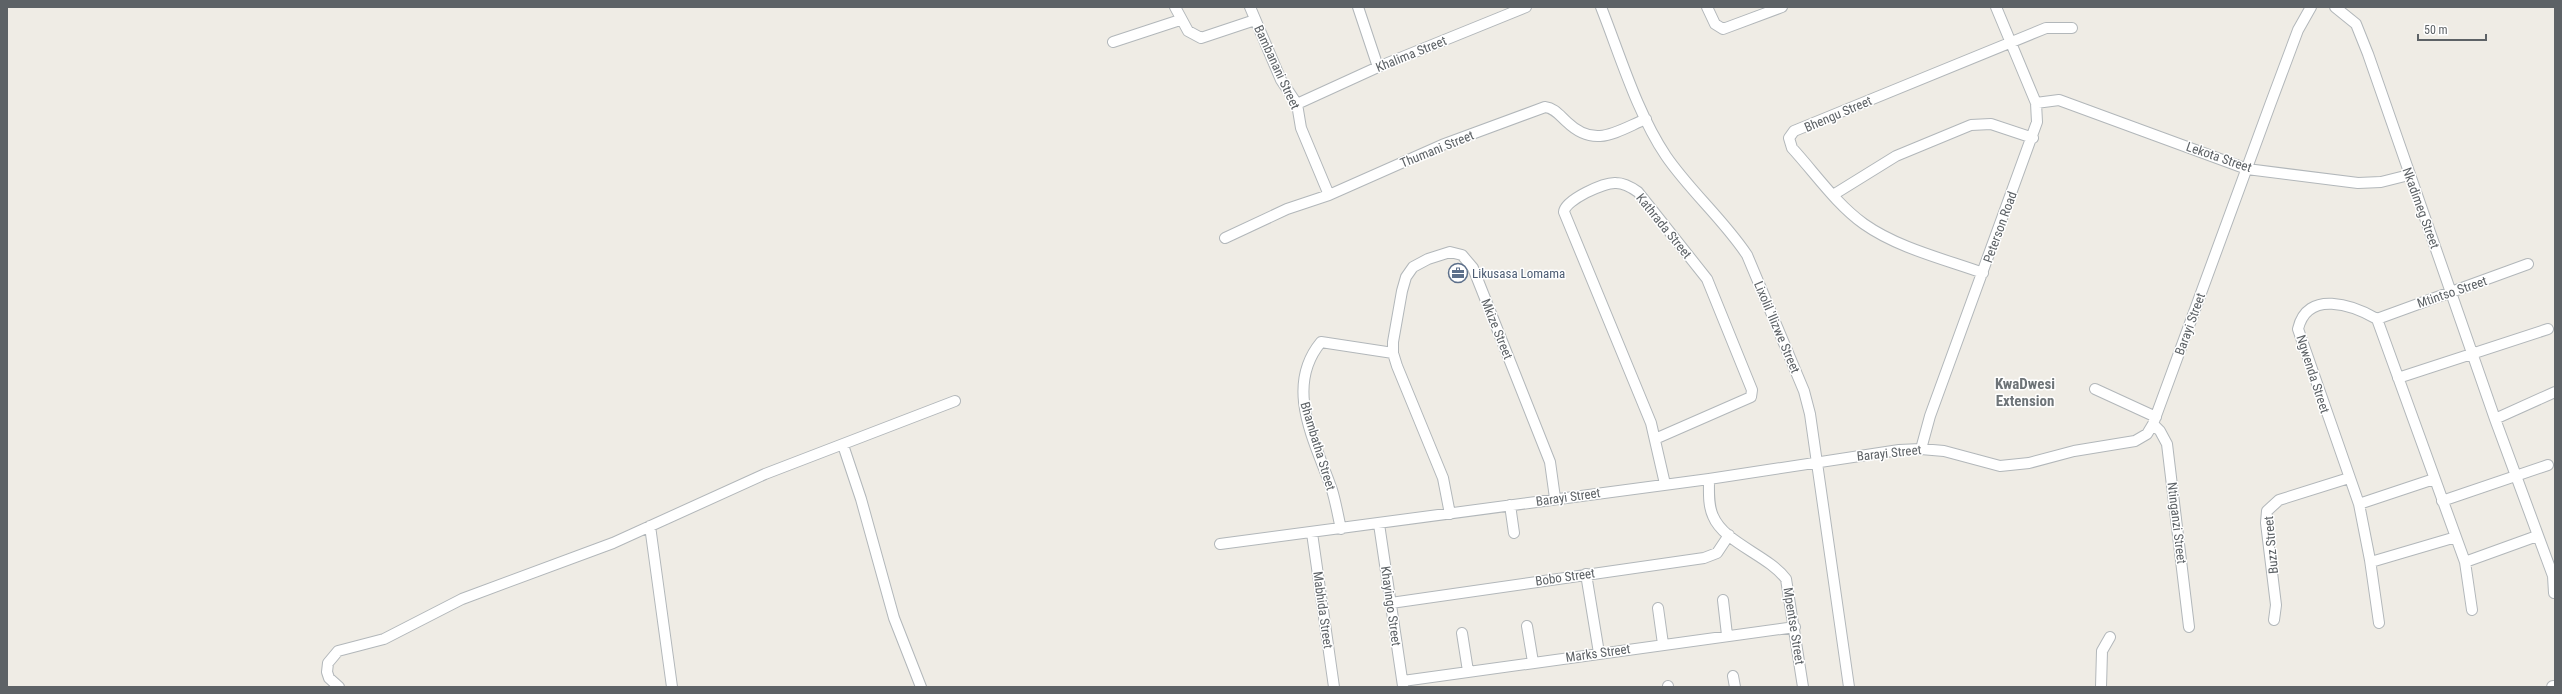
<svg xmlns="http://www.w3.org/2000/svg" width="2562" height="694" viewBox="0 0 2562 694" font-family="'Roboto Condensed',sans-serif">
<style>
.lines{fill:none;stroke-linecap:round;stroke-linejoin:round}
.minor-casing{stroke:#b2b7ba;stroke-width:12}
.tertiary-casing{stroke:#b2b7ba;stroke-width:14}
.minor{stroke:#fff;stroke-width:10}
.tertiary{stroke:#fff;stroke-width:12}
.labels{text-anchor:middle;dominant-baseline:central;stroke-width:3;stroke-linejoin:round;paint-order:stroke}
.street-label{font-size:13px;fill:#5d6266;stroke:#fff}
.service-label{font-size:13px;fill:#4e5e75;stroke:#fff;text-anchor:start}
.quarter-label{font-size:15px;font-weight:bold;fill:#6e7478;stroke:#fff}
</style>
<rect width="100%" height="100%" fill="#efece5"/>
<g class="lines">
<g class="minor-casing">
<path id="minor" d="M1175,7L1188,31L1201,38L1255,20
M1250,7L1281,80L1297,104L1301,128L1329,195
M1358,7L1378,67
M1601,7C1620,55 1637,113 1666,156C1690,191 1723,219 1747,255L1804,391L1810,414L1849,687
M1707,7L1715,24L1723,29L1782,7
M2335,7L2356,24L2368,54L2495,419L2553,576L2554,593
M1113,42L1180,20
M2036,103L2059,100L2247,169L2358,183L2381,182L2409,175
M1297,104L1378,67L1526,7
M1833,195L1896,156L1971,125L1991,124L2033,138
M1225,238L1287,209L1329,195L1442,145L1545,107C1555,108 1560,116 1567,122C1595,149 1617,131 1646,119
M1983,273C1944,259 1898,248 1864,224C1836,204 1815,173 1792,148L1789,138L1794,131L2046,28H2072
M2377,319L2528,264
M2398,378L2548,329
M2095,389L2156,417
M2495,419L2555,392
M2153,424L2160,431L2167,444L2189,627
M1655,439L1751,397L1752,390L1707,279L1638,192C1631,187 1624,183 1616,183C1604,182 1565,200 1564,212L1651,423L1665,484
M843,445L861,499L894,618L921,687
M1921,449L1930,416L2037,122L2036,103L1996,7
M1709,479C1709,492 1708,505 1713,516C1724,543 1768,555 1786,579L1803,687
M2442,501L2548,465
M2359,504L2434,479
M1510,505L1514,533
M1450,514L1443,478L1397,366L1393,353V342L1402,291L1406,277L1413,267L1428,259L1450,252L1462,255L1473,268L1550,462L1555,498
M1379,524L1403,686
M650,526L672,687
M1341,529C1338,516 1336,503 1332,490C1316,443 1283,388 1321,342L1393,353
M1312,533L1334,687
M1220,544L1709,479L1899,450L1921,449L1944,451L2000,466L2029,463L2074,451L2135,441L2147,434L2153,424L2270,105L2298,30L2311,7
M2371,562L2456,537
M2465,562L2537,536
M1586,574L1599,653
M1723,600L1727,635
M1391,603L1704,558L1717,553L1729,535
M1658,608L1663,644
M2274,620L2276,605L2266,523L2267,511L2279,500L2349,478
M2379,623L2370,560L2359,504L2298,329C2307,289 2353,305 2377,319L2465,562L2472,610
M1527,626L1533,662
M1462,633L1468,671
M1733,676L1735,687
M1403,681L1795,627
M1668,686V687
M339,687L329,678L327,672L328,663L338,651L384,639L462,599L613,543L765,474L955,401
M2101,687L2102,651L2110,637"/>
</g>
<g class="tertiary-casing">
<path id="tertiary" d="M2553,687H2555"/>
</g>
<use href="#minor" class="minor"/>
<use href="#tertiary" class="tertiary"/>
</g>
<defs>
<g id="office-ring" transform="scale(1)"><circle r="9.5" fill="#fff" stroke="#5c6f8a" stroke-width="1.5"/><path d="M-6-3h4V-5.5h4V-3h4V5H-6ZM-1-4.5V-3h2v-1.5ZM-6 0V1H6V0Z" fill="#5c6f8a"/></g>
</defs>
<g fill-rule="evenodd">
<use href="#office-ring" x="1458" y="273"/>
</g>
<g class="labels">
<g class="street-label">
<text transform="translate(1411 54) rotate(-22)">Khalima Street</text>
<text transform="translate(1277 67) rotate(65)">Bambanani Street</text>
<text transform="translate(1838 114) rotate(-23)">Bhengu Street</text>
<text transform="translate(1437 149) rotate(-22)">Thumani Street</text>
<text transform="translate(2219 157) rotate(19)">Lekota Street</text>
<text transform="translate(2421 208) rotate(70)">Nkadimeg Street</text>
<text transform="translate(1664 226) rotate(51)">Kathrada Street</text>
<text transform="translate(2000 227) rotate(-70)">Peterson Road</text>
<text transform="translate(2452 292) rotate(-19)">Mtintso Street</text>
<text transform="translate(2190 324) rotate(-70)">Barayi Street</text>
<text transform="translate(1777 327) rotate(67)">Lixolil 'Ilizwe Street</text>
<text transform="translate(1497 329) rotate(68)">Mkize Street</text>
<text transform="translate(2313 374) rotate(72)">Ngwenda Street</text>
<text transform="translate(1318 446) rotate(73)">Bhambatha Street</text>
<text transform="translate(1889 453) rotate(-6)">Barayi Street</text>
<text transform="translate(1568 497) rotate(-8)">Barayi Street</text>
<text transform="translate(2177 523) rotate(83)">Ntinganzi Street</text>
<text transform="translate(2271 545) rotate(-95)">Buzz Street</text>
<text transform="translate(1565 577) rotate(-8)">Bobo Street</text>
<text transform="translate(1391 606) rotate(82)">Khayingo Street</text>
<text transform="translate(1323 610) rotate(82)">Mabhida Street</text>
<text transform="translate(1794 626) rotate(81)">Mpentse Street</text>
<text transform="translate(1598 653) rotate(-8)">Marks Street</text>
</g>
<g class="service-label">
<text x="1472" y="273">Likusasa Lomama</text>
</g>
<g class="quarter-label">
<text x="2025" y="384">KwaDwesi<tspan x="2025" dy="17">Extension</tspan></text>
</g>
</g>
<rect width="2562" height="694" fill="none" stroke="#5d6266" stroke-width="16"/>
<path d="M2418 34v6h68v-6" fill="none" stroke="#5d6266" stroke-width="2"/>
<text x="2424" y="34" font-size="12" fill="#5d6266" stroke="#ffffff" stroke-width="3" paint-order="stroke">50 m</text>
</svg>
